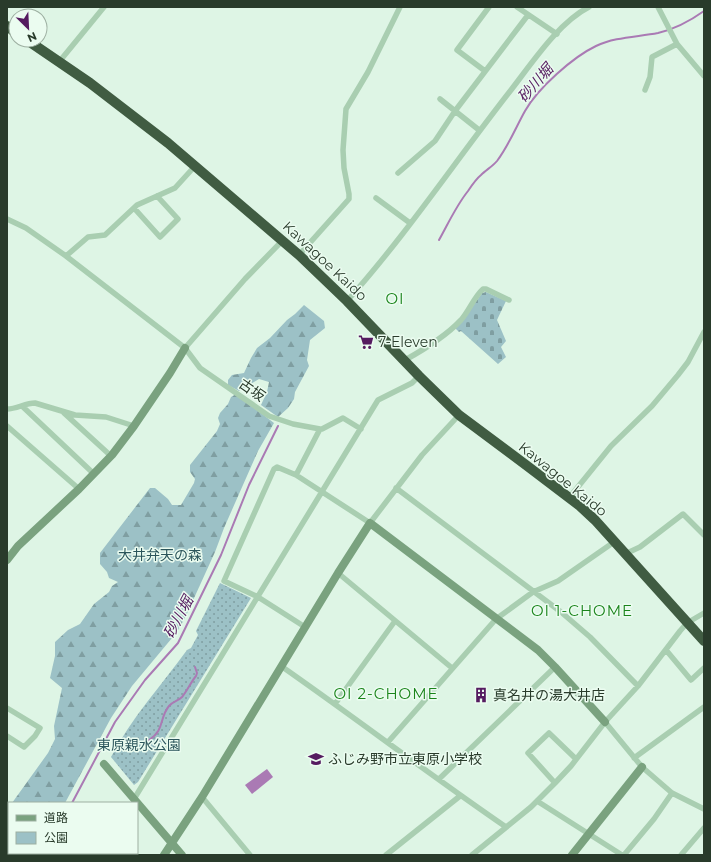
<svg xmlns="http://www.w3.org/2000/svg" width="711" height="862" viewBox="0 0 711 862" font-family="Montserrat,'Noto Sans JP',sans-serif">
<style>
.green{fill:url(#green-dots)}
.forest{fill:url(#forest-firs)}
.cemetery{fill:url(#cemetery-stones)}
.water{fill:#aa7ab4}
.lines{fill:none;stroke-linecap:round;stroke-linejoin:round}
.stream{stroke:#aa7ab4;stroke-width:2}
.street{stroke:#a9ceb1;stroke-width:5.5}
.secondary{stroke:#7aa27f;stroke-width:8}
.highway{stroke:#405c42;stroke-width:10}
.labels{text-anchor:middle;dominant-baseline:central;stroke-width:3;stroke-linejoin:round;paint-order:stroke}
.street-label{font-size:14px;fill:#293b2b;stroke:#ebfcf0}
.poi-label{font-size:14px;fill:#293b2b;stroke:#ebfcf0;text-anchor:start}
.park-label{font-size:14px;fill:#2b555b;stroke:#ebfcf0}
.water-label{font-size:15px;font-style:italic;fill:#551b60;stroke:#ebfcf0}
.neighbourhood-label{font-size:15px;letter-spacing:1px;fill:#1a841b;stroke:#ebfcf0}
</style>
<defs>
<pattern id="green-dots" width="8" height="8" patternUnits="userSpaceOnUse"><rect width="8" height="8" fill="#9cc1c6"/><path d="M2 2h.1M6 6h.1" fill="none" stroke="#7f9ea1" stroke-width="1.8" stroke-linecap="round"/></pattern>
<pattern id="forest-firs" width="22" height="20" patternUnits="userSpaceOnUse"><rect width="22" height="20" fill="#9cc1c6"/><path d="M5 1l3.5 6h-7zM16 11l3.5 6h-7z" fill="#7f9ea1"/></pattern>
<pattern id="cemetery-stones" width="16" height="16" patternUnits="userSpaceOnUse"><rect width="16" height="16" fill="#9cc1c6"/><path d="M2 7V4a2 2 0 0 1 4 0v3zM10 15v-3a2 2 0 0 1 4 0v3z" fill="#7f9ea1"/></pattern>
</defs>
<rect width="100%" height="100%" fill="#def5e5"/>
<path class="green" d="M220,583L251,598L138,782L134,785L111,757C132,717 161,686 187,650L191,648L198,635L196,631Z"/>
<path class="forest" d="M304,305L324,321L325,328L310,340L307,360L309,366L295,392L294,399L288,408L278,417L261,405L267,392L269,382L259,379L239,391L228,385V380L232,375L244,373L251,358L257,348L270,338L287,320L295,314Z
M236,394L274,423L258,451L224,528L215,552L185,618L177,632L132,686L111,718L65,803H12L48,753L55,739L54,726L62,688L50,678L55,656V642L68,630L80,624L94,604L109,592L112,586L118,582L109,578L107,572L100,564V553L150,488H155L168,499L172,505H181L194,483L195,479L190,472V465L217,431L220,424L218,418L220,413L228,404L231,397Z"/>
<path class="cemetery" d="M486,292L506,301L497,320L506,341L501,347L506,357L498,364L461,331L459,332L455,328L468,313L482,293Z"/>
<path class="water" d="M267,769L273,777L252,794L245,785Z"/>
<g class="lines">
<path class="stream" d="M439,240C448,224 456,206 468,191C472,185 476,179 481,175C486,170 493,166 497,161C509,145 516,127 525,111C538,88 573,57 596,46C615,37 637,37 658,33C675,29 690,21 704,11
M149,740C165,730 159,718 169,706C173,701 178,701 182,697C187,691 191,682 196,676L197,673L195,667
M72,803L115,722L145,680L178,643L221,555L249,485L278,426
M45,855L46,853"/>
<path class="street" d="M517,7L557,34
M658,7L677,44L704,76
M59,62L104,7
M485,71L457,50L489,7
M645,90L650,77L652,57L677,44
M440,99L479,130
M398,173L435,141L455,111L528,15
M376,198L410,223
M134,208L160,237L178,219L157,196
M7,219L26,228L66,256L185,348L200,368L269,416L293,424L320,429H322L343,418L361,429
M299,255L349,199V194L344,168L343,150L346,109L368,72L400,7
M66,256L88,237L105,235L137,205L175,188L195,166
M347,301C407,234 456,160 511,90C532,63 559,22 589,7
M185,348L245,279L283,240
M405,360C425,349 445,337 461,320C469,311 474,297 483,289H486L509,300
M22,406L94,474
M7,409C17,409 25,403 35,403L75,415L106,417L134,426
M64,413L111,456
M7,426L79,489
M296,475L320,429
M396,488L561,612L590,637L638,686
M569,498L611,446L652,406L678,375L688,362L704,332
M625,554L640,547L683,514L704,535
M338,573L452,668
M305,627L258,597L224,581L274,469L277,467L296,475L370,523L422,455L459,415
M666,650L691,680L704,668
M281,666C357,719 430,775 506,827
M335,704L395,621
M7,708L40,728L35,736L24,747L7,736
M605,722L642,767L672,793L704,809
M388,742L496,619L533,592L558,581L614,542
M634,758L704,707
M439,779L555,667
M555,783L528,753L549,733L576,759
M202,797L250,855
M134,799L378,400L412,383L419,376
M537,801L622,855
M386,855L460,796
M472,855L531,807L555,783L571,766L605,722L638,686L680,631L687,623L704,613
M624,855L654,819L672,793
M681,855L704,828"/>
<path class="secondary" d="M7,560L18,546L79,489L112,455L134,426L170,373L185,348
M104,764L182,855
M164,855L202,797L338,573L370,523L538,650L555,667L605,722
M572,855L642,767"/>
<path class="highway" d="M7,26L16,33
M27,40L90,83L168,143L299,255L347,301L419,376L459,415L526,465L580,506L595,520L704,641"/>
</g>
<defs>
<g id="supermarket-bare" transform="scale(1.2)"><path d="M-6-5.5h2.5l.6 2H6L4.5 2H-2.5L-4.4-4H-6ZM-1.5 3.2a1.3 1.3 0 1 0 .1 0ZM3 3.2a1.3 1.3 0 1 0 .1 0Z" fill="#551b60" stroke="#ebfcf0" stroke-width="2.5" paint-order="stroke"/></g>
<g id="building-bare" transform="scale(1.2)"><path d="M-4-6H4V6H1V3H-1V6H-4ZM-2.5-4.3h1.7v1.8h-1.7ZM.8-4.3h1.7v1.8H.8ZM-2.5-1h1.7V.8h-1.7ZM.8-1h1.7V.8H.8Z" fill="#551b60" stroke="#ebfcf0" stroke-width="2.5" paint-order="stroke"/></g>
<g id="school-bare" transform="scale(1.2)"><path d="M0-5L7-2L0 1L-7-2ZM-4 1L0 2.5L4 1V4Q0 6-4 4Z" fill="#551b60" stroke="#ebfcf0" stroke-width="2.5" paint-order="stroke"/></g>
</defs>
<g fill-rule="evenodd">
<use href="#supermarket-bare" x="366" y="342"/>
<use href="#building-bare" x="481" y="695"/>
<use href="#school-bare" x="316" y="759"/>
</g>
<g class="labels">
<g class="street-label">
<text transform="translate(325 261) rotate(43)">Kawagoe Kaido</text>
<text transform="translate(252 390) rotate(35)">古坂</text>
<text transform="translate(563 479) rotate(39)">Kawagoe Kaido</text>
</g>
<g class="poi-label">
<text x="378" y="342">7-Eleven</text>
<text x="493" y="695">真名井の湯大井店</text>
<text x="328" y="759">ふじみ野市立東原小学校</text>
</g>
<g class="park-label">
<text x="160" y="555">大井弁天の森</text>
<text x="139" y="745">東原親水公園</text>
</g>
<g class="water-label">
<text transform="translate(535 83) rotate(-49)">砂川堀</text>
<text transform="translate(178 617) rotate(-62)">砂川堀</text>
</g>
<g class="neighbourhood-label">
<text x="395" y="298">OI</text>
<text x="582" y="610">OI 1-CHOME</text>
<text x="386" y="693">OI 2-CHOME</text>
</g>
</g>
<rect width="711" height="862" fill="none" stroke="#293b2b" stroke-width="16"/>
<rect x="8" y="802" width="130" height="52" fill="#ebfcf0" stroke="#9dafa1"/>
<rect x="16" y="815" width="20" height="6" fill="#7aa27f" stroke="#9dafa1"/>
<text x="44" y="822" font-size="12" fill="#293b2b">道路</text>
<rect x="16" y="832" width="20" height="12" fill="#9cc1c6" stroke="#9dafa1"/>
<text x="44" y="842" font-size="12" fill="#293b2b">公園</text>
<g transform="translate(28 28) rotate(156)"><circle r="19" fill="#ebfcf0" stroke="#9dafa1"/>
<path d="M0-3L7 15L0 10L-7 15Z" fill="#551b60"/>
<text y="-6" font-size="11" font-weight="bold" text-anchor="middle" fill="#293b2b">N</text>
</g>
</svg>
